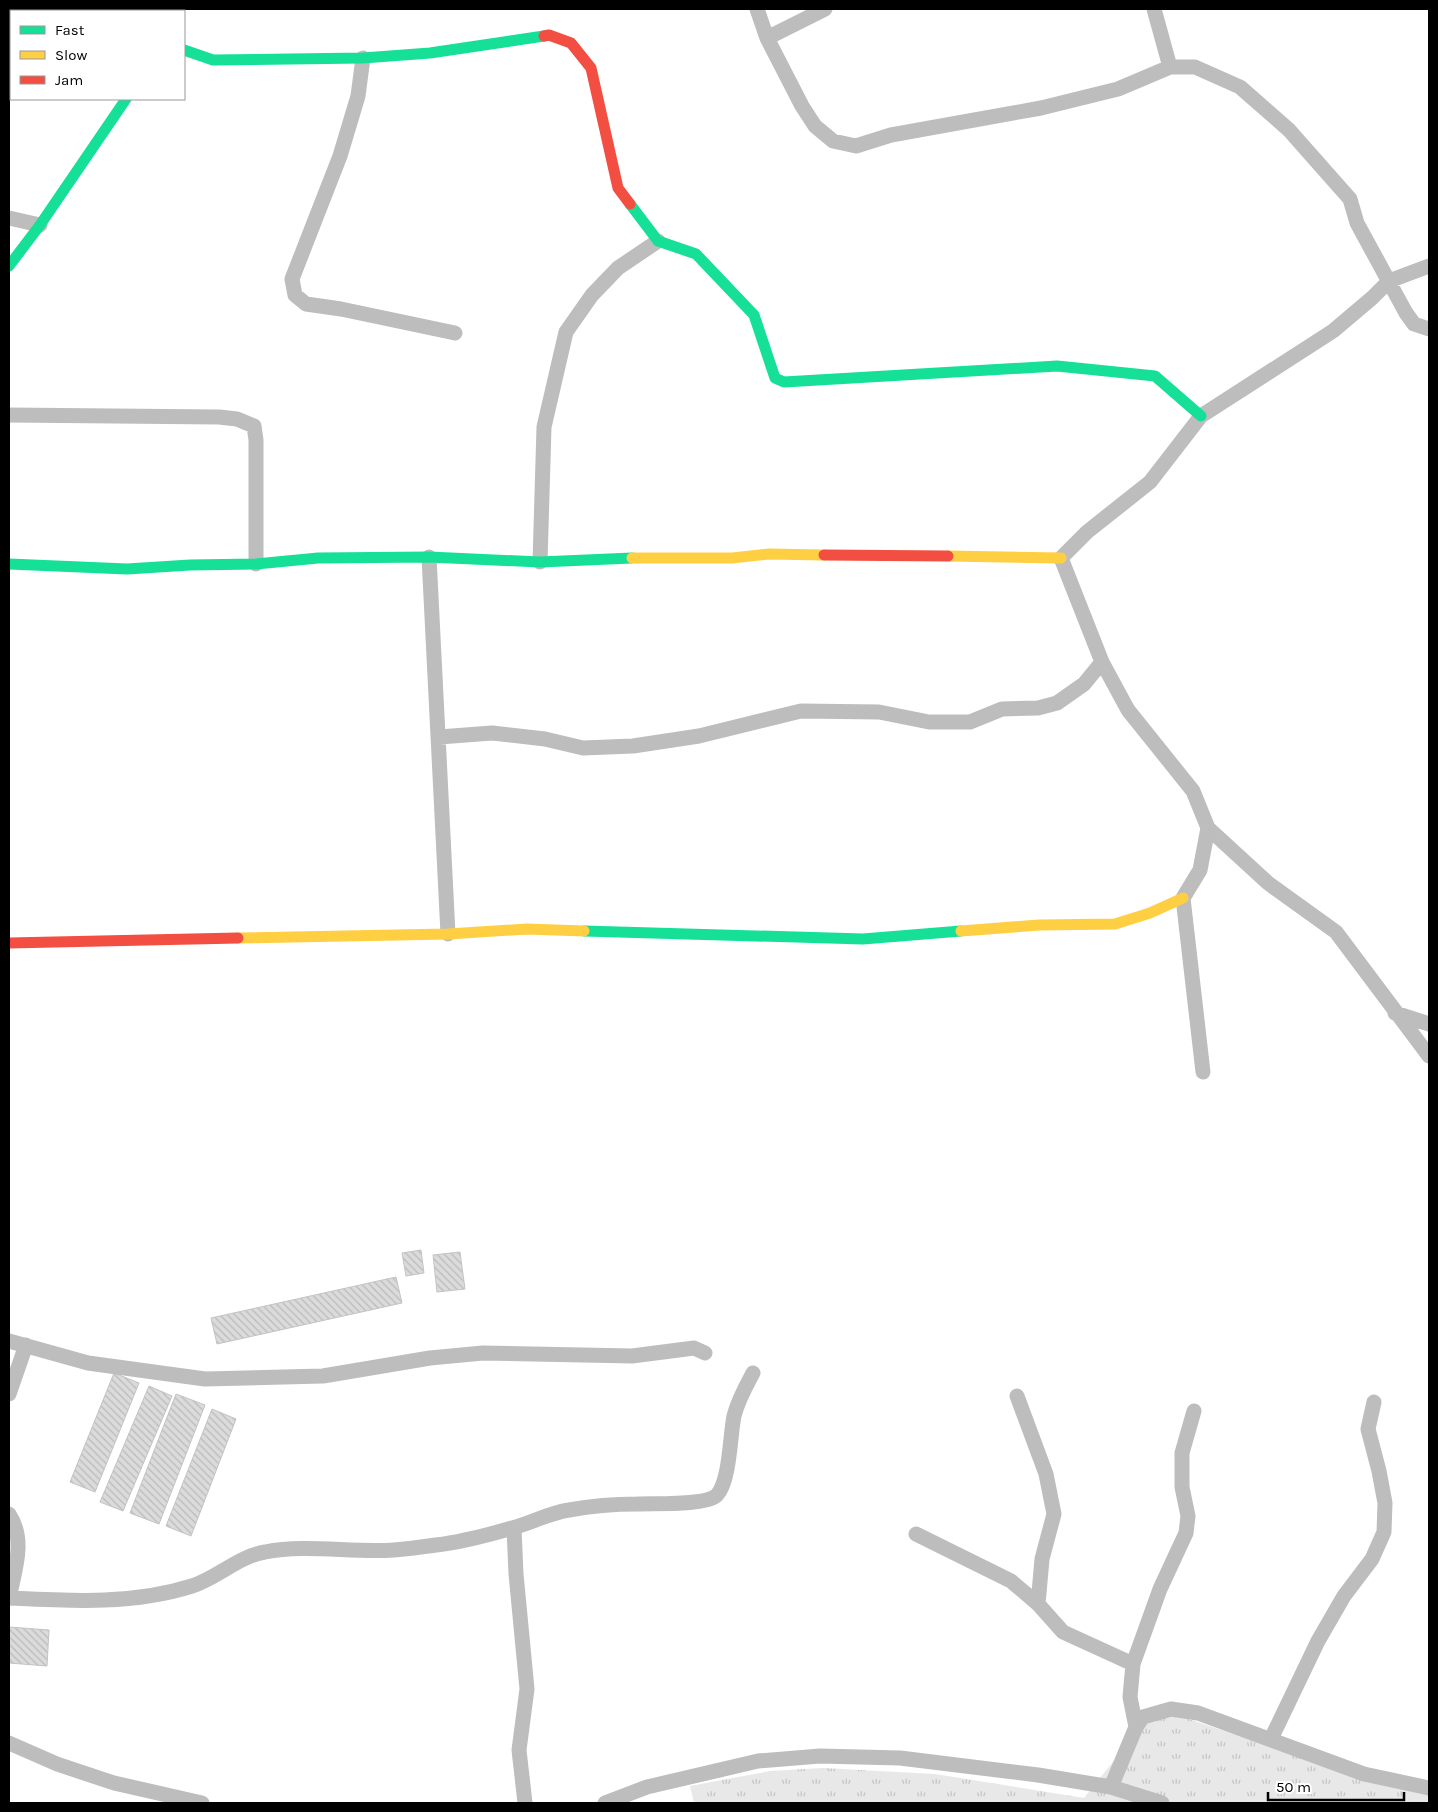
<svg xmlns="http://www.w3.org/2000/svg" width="1438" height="1812" viewBox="0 0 1438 1812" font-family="Karla,sans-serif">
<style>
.grass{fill:url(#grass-tufts)}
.building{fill:url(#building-back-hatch);stroke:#c3c3c3}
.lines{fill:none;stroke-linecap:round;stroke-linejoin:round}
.street{stroke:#bdbdbd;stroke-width:15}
.fast{stroke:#16e098;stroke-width:11}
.slow{stroke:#ffcf43;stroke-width:11}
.jam{stroke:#f24e42;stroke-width:11}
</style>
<defs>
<pattern id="grass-tufts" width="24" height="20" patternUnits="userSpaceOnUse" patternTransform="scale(1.25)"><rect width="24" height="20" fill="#e8e8e8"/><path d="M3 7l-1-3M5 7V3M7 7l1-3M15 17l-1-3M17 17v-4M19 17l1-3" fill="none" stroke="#c5c5c5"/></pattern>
<pattern id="building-back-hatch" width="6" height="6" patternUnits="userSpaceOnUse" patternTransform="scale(1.25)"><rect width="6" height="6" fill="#dbdbdb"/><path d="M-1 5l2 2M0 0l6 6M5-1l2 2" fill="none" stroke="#bababa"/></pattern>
</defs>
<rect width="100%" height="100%" fill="#fff"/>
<path class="grass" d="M1156,1708L1388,1786L1429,1795V1803H694L690,1786L770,1771L823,1768L935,1774L1084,1798Z"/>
<path class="building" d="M421,1250L424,1273L406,1276L402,1253Z
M460,1252L465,1289L437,1292L433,1255Z
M396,1277L402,1303L217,1344L211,1318Z
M114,1373L139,1383L95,1492L70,1482Z
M149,1386L172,1396L123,1511L100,1502Z
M176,1394L205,1405L159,1524L130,1513Z
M212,1409L236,1419L191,1536L166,1526Z
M9,1627L49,1630L47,1666L9,1663Z"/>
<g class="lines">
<path class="street" d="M757,9L767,38L802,106L815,126L833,141L856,146L891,135L1041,108L1118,89L1170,67H1195L1240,87L1289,130L1350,199L1357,223L1406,313L1414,324L1429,329
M1154,9L1170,67
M767,38L825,9
M9,51H11
M363,58L358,96L340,156L292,279L295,295L306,304L341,309L455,333
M9,218L40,225
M9,415L219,417L237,419L254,426L256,440V564
M429,557L448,934
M540,562L544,427L566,332L592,295L618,268L658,241
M439,737L492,733L545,739L583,748L633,746L699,736L801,711L879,712L929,722H970L1002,709L1038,708L1057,703L1084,684L1102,662
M1208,828L1268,883L1336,932L1429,1056
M1395,1013L1429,1024
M1203,1072L1183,898L1200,870L1208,828L1193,791L1128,710L1102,662L1061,558L1087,532L1150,482L1201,416L1333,331L1372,298L1389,281L1429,266
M9,1341L88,1363L205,1379L323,1376L430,1358L483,1353L632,1356L694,1348L705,1353
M9,1394L26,1345
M1017,1396L1046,1474L1054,1514L1042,1559L1038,1604
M9,1514C26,1540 15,1569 9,1598
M514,1528L516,1574L527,1689L519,1750L525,1803
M916,1534L1011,1581L1038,1604L1063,1632L1133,1664
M9,1598C70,1601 132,1605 192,1586C217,1578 239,1556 265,1552C307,1544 351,1553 394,1550C408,1549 422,1547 436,1545C461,1542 488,1535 512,1528C531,1523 549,1513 569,1510C591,1506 614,1504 637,1504C653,1503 706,1506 717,1495C730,1481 730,1435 734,1416C738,1400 746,1386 753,1373
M1136,1727L1130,1697L1133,1664L1160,1589L1186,1533L1188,1516L1182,1487V1453L1194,1411
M1271,1739L1318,1641L1344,1596L1372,1559L1384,1532L1385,1503L1379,1471L1368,1429L1374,1402
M9,1743L57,1764L114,1783L202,1803
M1111,1787L1136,1727L1143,1717L1171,1709L1198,1713L1364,1774L1429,1788
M605,1803L647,1787L758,1761L820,1756L900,1758L1038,1775L1111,1787L1162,1803"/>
<path class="fast" d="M170,11L171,9
M184,50L213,60L363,58L430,53L544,36
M630,204L658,241L696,254L754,315L775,378L784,382L1057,366L1155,376L1201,416
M9,266L40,225L126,99
M9,564L127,569L190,565L256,564L318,558L429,557L540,562L632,558
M584,931L863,939L961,931"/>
<path class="slow" d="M948,556L1061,558
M632,558H732L769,554L824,555
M961,931L1039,925L1115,924L1150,913L1183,898
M238,938L448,934L527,929L584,931"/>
<path class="jam" d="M544,36L549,35L571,43L591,68L618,188L630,204
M824,555L948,556
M9,943L238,938"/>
</g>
<rect width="1438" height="1812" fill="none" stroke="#000000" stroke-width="20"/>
<rect x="10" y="10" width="175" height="90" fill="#ffffff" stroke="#999999"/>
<rect x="20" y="26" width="25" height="8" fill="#16e098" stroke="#999999"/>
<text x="55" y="35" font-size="15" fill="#000000">Fast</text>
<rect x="20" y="51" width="25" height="8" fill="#ffcf43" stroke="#999999"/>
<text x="55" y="60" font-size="15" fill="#000000">Slow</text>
<rect x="20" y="76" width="25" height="8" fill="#f24e42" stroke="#999999"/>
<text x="55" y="85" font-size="15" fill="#000000">Jam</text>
<path d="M1268 1792v8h136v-8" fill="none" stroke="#000000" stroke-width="2.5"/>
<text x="1276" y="1792" font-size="15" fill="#000000" stroke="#ffffff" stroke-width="4" paint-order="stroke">50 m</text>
</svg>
